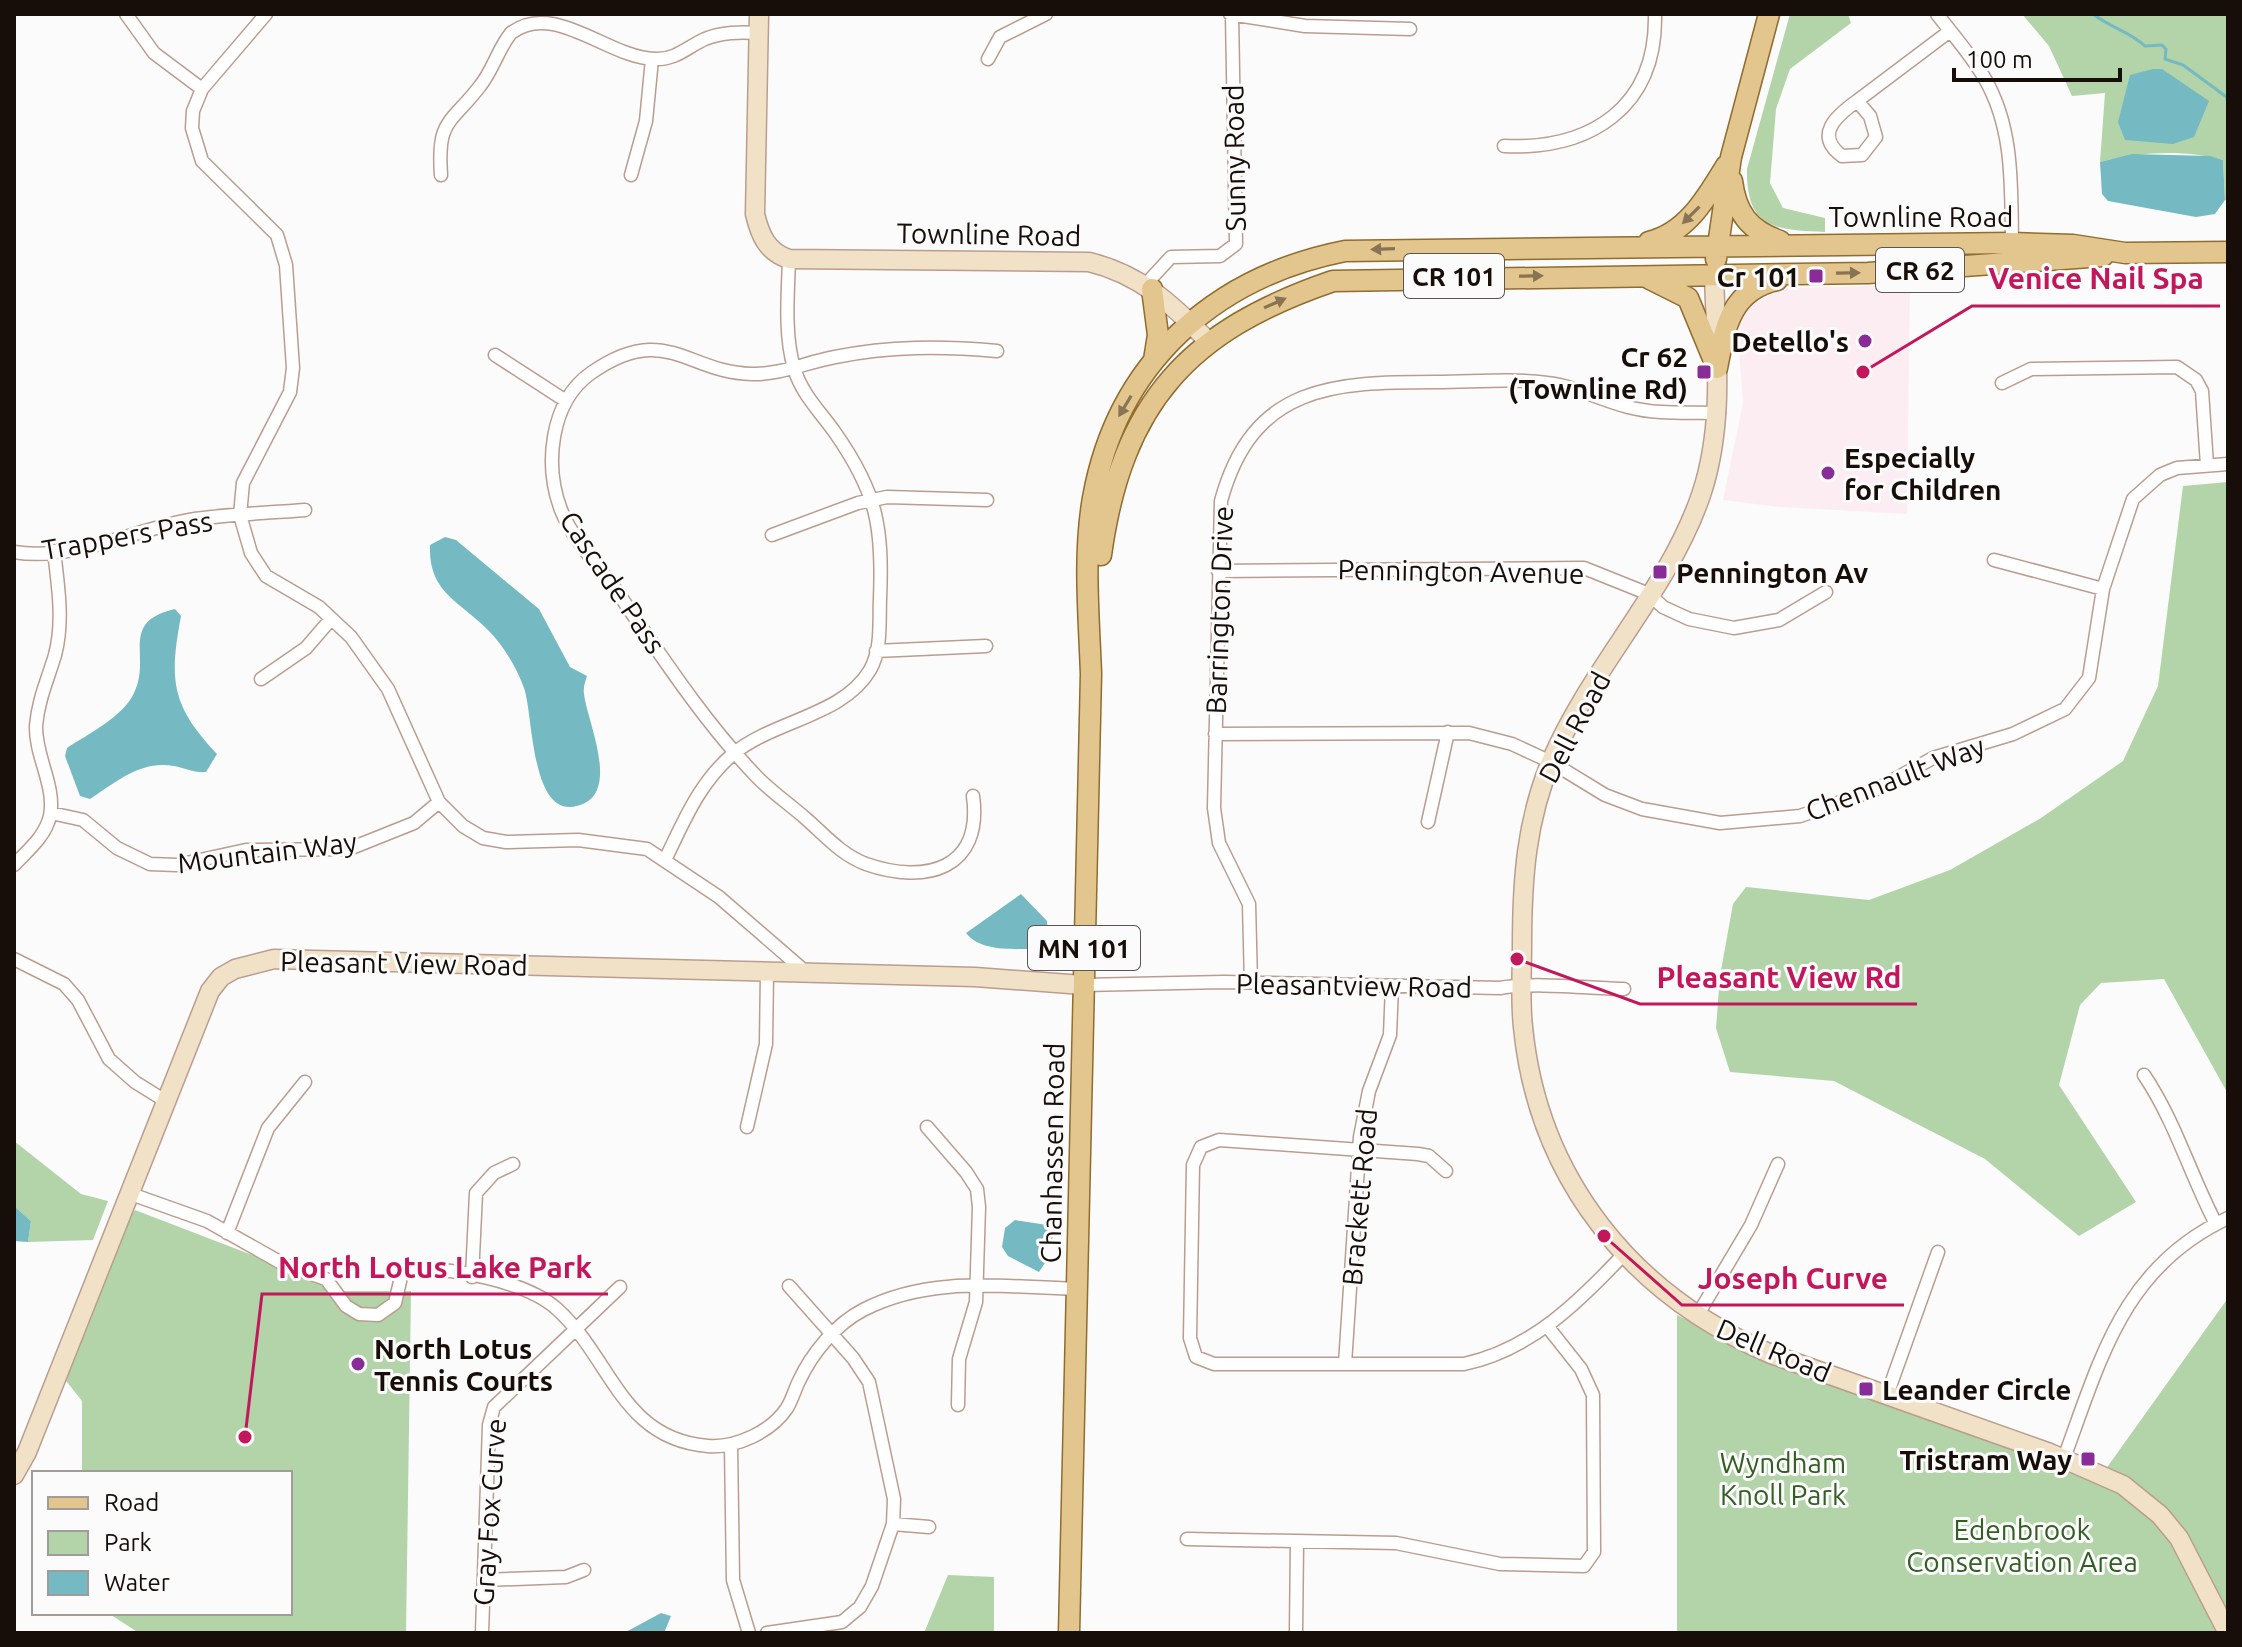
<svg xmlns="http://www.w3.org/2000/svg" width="2242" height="1647" viewBox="0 0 2242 1647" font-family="Ubuntu,sans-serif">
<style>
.commercial{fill:#fcedf2}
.green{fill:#b3d3a9}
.water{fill:#75bac3}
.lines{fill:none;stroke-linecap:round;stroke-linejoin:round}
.stream{stroke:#75bac3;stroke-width:3}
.street-casing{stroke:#ba9d8f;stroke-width:15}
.secondary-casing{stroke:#ba9d8f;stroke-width:21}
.primary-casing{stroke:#906c2f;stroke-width:23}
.street{stroke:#fff;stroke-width:12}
.secondary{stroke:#f1e2c7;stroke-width:18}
.primary{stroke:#e3c58e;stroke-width:20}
.oneway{fill:#887352}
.poi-dot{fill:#882d98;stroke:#fbfbfb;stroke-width:3}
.labels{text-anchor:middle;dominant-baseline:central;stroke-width:6;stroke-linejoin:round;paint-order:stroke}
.shield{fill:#fbfbfb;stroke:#5c5552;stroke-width:2}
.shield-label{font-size:26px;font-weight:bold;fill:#180e09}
.street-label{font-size:28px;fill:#180e09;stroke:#fbfbfb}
.poi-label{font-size:28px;font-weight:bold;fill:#180e09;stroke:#fbfbfb;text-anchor:end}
.park-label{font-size:28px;fill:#345e24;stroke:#fbfbfb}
.leader{fill:none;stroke:#c2185b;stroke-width:3}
.callout-dot{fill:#c2185b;stroke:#fbfbfb;stroke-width:3}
.callout-label{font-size:30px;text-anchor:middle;font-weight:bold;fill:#c2185b;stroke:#fbfbfb;stroke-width:6;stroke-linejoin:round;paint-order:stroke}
</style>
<rect width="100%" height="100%" fill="#fbfbfb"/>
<path class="commercial" d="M1910,285L1907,514L1781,507L1723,500L1743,403L1738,335L1743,316L1752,305L1783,288Z"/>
<path class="green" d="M1790,14H1848L1851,23L1790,69L1776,109L1770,183L1783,208L1825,218V232C1774,230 1746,228 1747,169Z
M2022,14H2228V202L2225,200L2223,160C2185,149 2138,152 2100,162L2105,93L2072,96L2049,46Z
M2228,482V1094L2164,979L2101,983L2080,1005L2059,1085L2136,1202L2079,1236L1985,1159L1834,1081L1730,1072L1716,1028L1720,976L1733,904L1746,887L1869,900L1950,870L2041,818L2123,761L2158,686L2183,486Z
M14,1141L81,1194L108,1201L93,1240L28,1242L31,1221L14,1206Z
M135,1210L322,1282L330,1291H411L406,1633H139L108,1613H290V1473H82V1401L59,1372L127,1220Z
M2228,1298V1633H1677V1315L1771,1362L2098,1480Z
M948,1575L994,1577V1633H924Z"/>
<path class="water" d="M2153,69H2162L2209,101L2194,137L2173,144L2125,140L2118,122L2130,75Z
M2132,154L2210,156L2223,160L2225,200L2215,214L2196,217L2108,201L2102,194L2100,162Z
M445,537L456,540L539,609L570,667L587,676C585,682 583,688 584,694C587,720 618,786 585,803C530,830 534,716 524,688C517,668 503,645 489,631C460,601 428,593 430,545Z
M175,609L181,616C169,680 171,705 217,754L206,772C194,773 185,768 174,766C141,760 116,782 90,799L80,796L65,756L67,748C88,734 123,717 134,693C152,657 118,622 175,609Z
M1021,894L1047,921L1048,950C1023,947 983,955 966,933Z
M14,1206L31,1221L28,1242L14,1241Z
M1015,1220L1047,1225L1054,1236L1042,1254L1045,1263L1039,1272L1008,1256L1002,1247L1005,1228Z
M661,1613L671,1616L664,1633H624Z"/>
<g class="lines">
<path class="stream" d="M2093,14C2111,28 2129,31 2145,46L2162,45L2166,49L2165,59L2183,65L2228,98"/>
<g class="street-casing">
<path id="street" d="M126,14L154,53L202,89
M266,14L202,89L193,111L192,128L202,161L277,235L286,265L293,368L290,392L243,483L240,515L251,553L266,576L319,607L351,637L388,689L439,802L463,826L483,838L506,842L578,840L647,849L719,897L808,974
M1230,14L1305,26L1410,29
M1937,14C1953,35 1972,56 1985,79C2014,129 2011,187 2012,243
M988,59L1000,37L1046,14
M1857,101L1870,116L1876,137L1862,155L1842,156C1814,135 1836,116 1857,101Z
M1857,101L1950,31
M1504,146C1590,150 1657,108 1655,14
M441,175C437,119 450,125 480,86C493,70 498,49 511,33C554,0 608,58 655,59C676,60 687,47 705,39C722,32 740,32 759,33
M631,175L646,121L652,59
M1146,284L1171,257L1220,256L1236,244L1232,14
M495,355L566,401
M2002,383L2031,369L2177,367L2196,380L2202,391L2207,465
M772,535L858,503L887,497L987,500
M14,552C74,562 137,528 195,519C231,514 269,513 305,510
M1994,560L2103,589
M1218,571L1584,568L1649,594L1663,607L1689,619L1734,628L1779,620L1826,592
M876,651L986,646
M261,679L306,648L331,619
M1215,734L1469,733L1512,744L1551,762L1605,795L1642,809L1720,823L1800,816L1875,790L1933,758L2013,734L2065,709L2089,678L2103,589L2133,499L2160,475L2177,468L2228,464
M973,796C983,869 926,885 866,864C840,854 825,835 804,817C789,804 772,792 758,778C704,722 660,654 616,590C598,566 572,538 561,510C544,465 550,402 591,373C665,321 687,373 752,374C780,375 807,362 835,357C890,346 941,346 997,351
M51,813L83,820L117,848L150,864L177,865L246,850L349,849L414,823L439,802
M1428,822L1448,732
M665,860C684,821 699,783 733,754C774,720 843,716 870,670C882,649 879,622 880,599C883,527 877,493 836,434C820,411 802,395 794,368C784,334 788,293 789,259
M14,865C28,850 45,837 50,816C56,786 35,756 36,726C38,700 48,679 55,655C64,621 58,586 54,551
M14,959L64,984L78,1000L109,1059L135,1082L167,1102
M1251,983L1249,904L1219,843L1214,808L1221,501C1253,384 1334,382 1437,382C1473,382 1511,378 1547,383C1575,386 1601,400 1628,407C1658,415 1688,412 1719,413
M1083,985L1224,982L1500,988C1534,982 1587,988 1624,989
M2144,1075C2175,1121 2190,1174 2216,1224
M747,1127L766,1044L767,972
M927,1127L966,1172L977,1189L979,1207L976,1302L959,1359L958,1405
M1446,1171L1429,1156L1418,1154L1219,1140L1201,1147L1193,1165L1190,1338L1196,1357L1214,1364H1464C1530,1350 1578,1303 1623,1255
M131,1194L207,1221L285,1265L326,1279L346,1306L359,1314L378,1315L395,1303L401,1277L408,1269C450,1267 526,1281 557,1309C612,1359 621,1439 708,1446C736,1448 771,1432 787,1408C792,1400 795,1389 799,1381C812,1353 836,1324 863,1310C930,1275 1005,1287 1077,1289
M227,1233L268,1128L305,1082
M472,1277L476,1193L494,1173L513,1164
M1697,1316L1751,1225L1778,1164
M1345,1364L1360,1137L1369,1091L1390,1035L1392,986
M1887,1395L1938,1252
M731,1445L733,1580L749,1633
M2064,1458C2101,1358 2123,1267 2228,1218
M893,1524L929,1527
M1187,1539L1396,1543L1500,1564L1584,1566L1594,1552L1593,1395L1581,1369L1547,1326
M484,1580L566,1577L584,1570
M482,1633L489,1425L494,1407L620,1287
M767,1633L842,1622L860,1607L872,1586L893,1524L894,1499L869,1382L853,1358L789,1286
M1296,1633L1297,1542"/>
</g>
<g class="secondary-casing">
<path id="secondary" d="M759,14L755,214C760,235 767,252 789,259L1089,262C1140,274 1173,305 1209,342
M1714,275C1716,349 1725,424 1701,495C1668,591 1592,666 1552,759C1526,820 1522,880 1522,946C1522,973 1520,1000 1523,1027C1538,1179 1632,1295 1771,1354L2050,1453L2123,1485L2160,1515L2179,1538L2228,1633
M14,1475L27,1452L210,991L221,977L235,969L274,959L975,977L1083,985"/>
</g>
<g class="primary-casing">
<path id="primary" d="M1732,181C1736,213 1749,230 1780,241
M1649,242C1687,233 1707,197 1726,166
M1716,259L1731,157L1769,14
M1650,279L1688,298L1717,368
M1152,289L1158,335L1154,360
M1717,368C1725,327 1731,290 1777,280
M1101,555C1122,402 1189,330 1333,281L1868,273L2103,256
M1069,1633L1091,674C1089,617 1083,555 1093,498C1117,363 1214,277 1345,251L2012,243L2073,245L2125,253L2228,252"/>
</g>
<use href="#street" class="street"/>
<use href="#secondary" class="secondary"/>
<use href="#primary" class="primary"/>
</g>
<defs><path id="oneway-solid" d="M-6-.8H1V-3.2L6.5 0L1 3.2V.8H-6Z" transform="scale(2)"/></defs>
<g class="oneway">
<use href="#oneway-solid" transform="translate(1691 215) rotate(135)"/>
<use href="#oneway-solid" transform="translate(1383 249) rotate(178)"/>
<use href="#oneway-solid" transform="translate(1848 273) rotate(-1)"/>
<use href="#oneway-solid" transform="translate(1531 276) rotate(-1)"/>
<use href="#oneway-solid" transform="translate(1275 303) rotate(-24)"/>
<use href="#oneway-solid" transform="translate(1125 406) rotate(121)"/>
</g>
<g class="poi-dot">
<rect x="1808" y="268" width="16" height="16" rx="4"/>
<circle cx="1865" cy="341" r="8"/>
<rect x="1696" y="364" width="16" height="16" rx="4"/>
<circle cx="1828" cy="473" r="8"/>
<rect x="1652" y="564" width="16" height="16" rx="4"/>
<circle cx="358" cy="1364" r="8"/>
<rect x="1858" y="1381" width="16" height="16" rx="4"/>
<rect x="2080" y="1451" width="16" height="16" rx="4"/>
</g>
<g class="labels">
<g class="shield">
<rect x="1876" y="248" width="88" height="44" rx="6"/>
<rect x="1404" y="254" width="100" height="44" rx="6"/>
<rect x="1028" y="926" width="112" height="44" rx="6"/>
</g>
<g class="shield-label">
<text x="1920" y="270">CR 62</text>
<text x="1454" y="276">CR 101</text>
<text x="1084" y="948">MN 101</text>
</g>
<g class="street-label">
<text transform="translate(1234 158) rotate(-91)">Sunny Road</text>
<text x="1921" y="216">Townline Road</text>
<text transform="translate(989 234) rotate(1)">Townline Road</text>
<text transform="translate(127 535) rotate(-10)">Trappers Pass</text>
<text transform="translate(1461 571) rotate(1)">Pennington Avenue</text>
<text transform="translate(613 582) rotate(56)">Cascade Pass</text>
<text transform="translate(1219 610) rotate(-88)">Barrington Drive</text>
<text transform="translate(1574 727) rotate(-62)">Dell Road</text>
<text transform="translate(1895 778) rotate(-21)">Chennault Way</text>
<text transform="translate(267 852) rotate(-7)">Mountain Way</text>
<text transform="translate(404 963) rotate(1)">Pleasant View Road</text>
<text transform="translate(1354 985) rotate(1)">Pleasantview Road</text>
<text transform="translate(1052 1153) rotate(-89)">Chanhassen Road</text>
<text transform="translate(1359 1197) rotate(-85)">Brackett Road</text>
<text transform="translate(1774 1350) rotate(23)">Dell Road</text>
<text transform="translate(489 1512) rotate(-86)">Gray Fox Curve</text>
</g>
<g class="poi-label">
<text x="1800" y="276">Cr 101</text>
<text x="1849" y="341">Detello's</text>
<text x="1688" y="356">Cr 62<tspan x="1688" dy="32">(Townline Rd)</tspan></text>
<text x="1844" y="457" text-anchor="start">Especially<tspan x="1844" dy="32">for Children</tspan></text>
<text x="1676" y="572" text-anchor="start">Pennington Av</text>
<text x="374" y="1348" text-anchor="start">North Lotus<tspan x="374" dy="32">Tennis Courts</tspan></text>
<text x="1882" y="1389" text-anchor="start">Leander Circle</text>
<text x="2072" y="1459">Tristram Way</text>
</g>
<g class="park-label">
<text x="1783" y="1462">Wyndham<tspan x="1783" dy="32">Knoll Park</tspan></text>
<text x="2022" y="1529">Edenbrook<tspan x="2022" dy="32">Conservation Area</tspan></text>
</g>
</g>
<path class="leader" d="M1863 372L1972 306H2220M1517 959L1640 1004H1917M245 1437L262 1294H608M1604 1236L1682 1305H1904"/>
<g class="callout-dot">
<circle cx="1863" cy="372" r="8"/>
<circle cx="1517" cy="959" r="8"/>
<circle cx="245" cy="1437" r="8"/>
<circle cx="1604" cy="1236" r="8"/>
</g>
<g class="callout-label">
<text x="2096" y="289">Venice Nail Spa</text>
<text x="1779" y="988">Pleasant View Rd</text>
<text x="435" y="1278">North Lotus Lake Park</text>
<text x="1793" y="1289">Joseph Curve</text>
</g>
<rect width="2242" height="1647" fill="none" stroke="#180e09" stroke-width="32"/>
<rect x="32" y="1471" width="260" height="144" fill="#fbfbfb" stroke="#a09c9a" stroke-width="2"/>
<rect x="48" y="1497" width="40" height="12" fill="#e3c58e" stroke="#a09c9a" stroke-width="2"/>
<text x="104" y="1511" font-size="24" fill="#180e09">Road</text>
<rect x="48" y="1531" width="40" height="24" fill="#b3d3a9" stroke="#a09c9a" stroke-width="2"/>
<text x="104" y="1551" font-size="24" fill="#180e09">Park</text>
<rect x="48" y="1571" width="40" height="24" fill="#75bac3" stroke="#a09c9a" stroke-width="2"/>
<text x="104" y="1591" font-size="24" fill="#180e09">Water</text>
<path d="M1954 68v12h166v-12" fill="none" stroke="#180e09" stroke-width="4"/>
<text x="1966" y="68" font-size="24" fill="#180e09" stroke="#fbfbfb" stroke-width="6" paint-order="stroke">100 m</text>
</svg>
